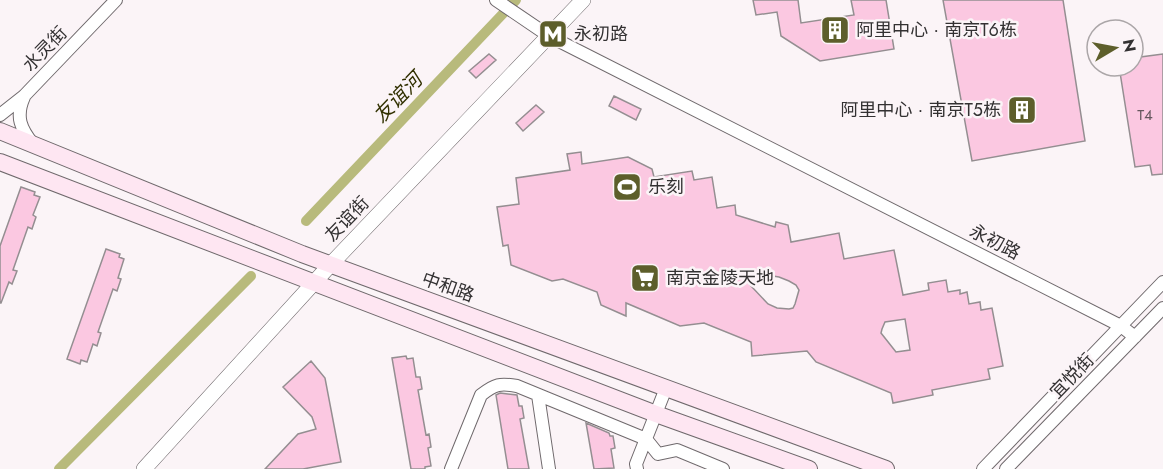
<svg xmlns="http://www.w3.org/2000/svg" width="1163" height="469" viewBox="0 0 1163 469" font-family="Jost,'Noto Sans SC',sans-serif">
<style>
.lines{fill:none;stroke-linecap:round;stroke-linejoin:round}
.canal{stroke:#b8ba7c;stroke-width:10}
.building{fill:#fbc8e1;stroke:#948e91;stroke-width:1.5;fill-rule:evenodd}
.minor-casing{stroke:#6f696c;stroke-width:14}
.tertiary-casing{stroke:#6f696c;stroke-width:16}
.secondary-casing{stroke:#6f696c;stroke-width:18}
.minor{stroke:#fff;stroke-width:12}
.tertiary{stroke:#fff;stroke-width:15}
.secondary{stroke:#fee6f2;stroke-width:16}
.labels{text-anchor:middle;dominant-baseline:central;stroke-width:5;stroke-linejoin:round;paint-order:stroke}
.number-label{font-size:15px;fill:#65575e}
.poi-label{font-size:18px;fill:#333132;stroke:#fbf4f7;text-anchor:start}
.street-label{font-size:18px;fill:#333132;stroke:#fbf4f7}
.water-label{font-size:20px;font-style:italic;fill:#313000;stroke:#fbf4f7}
</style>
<rect width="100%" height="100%" fill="#fbf4f7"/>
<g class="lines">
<path class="canal" d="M306,221L516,0
M59,469L251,276"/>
</g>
<path class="building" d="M753,0H798L801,23L854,15L851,0H886L894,49L820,61L781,36L777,12L756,15Z
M943,0H1063L1085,141L972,161Z
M489,54L496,60L476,78L469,71Z
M1163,54V174L1152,175L1150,165L1135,167L1119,66H1133V58Z
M614,96L641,109L636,120L609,106Z
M536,105L544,112L523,131L516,123Z
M581,152L582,164L628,157L652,169L654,177L692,171L694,180L712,177L717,208L735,205L736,215L775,227L776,222L788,225L791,242L839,233L844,259L894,250L903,295L929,290L928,283L946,280L948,292L960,290V294L967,292L969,304L980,302L981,310L992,308L1003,366L988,369L990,379L932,390L933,395L893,403L891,393L816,362L807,351L752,356L751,342L704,323L680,326L626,303V316L601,305L597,292L563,279L552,281L511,265L508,245L503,246L497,207L519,204L516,178L570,170L567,154ZM736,270L779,277L789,281L796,285L799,290L795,304L793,308L789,309L777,308L768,304ZM905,319L910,350L896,352L881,333L882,329L885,322Z
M21,187L35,192L34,195L40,197L33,215L36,217L32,229L28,227L13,270L17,271L12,284L9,282L1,303H0V246Z
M106,249L120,254L119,257L124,259L118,278L121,279L117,291L113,289L98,332L101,333L97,346L93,344L87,362L81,360L80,364L67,359Z
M406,356L407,359L413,358L416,377H420L422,389L418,390L426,435L429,434L431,447L428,448L431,466L425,467V469H411L402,416L392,358Z
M311,361L325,378L341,462L303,469H265L298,434L316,429L312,417L283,387Z
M500,393L517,395L519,406H522L524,418L520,419L529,469H508L496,395Z
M586,423L609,433L610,436H613L615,448L611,449L614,468L594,469Z"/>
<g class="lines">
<g class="minor-casing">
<path id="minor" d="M496,0L549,36L1121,326L1135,337
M24,97C15,117 21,129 33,144
M0,115L24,96L116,0
M538,395L549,469
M451,469L481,395C495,384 500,383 517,386L646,439L658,454L677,450L723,469
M637,469L636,464L666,388
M983,469L1163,282
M1006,469L1163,308"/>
</g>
<g class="tertiary-casing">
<path id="tertiary" d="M144,469L331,264L583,0"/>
</g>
<g class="secondary-casing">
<path id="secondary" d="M0,131L302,254L886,469
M0,162L656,414L809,469"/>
</g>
<use href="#minor" class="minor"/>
<use href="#tertiary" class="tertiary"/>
<use href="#secondary" class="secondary"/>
</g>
<defs>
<g id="building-square" transform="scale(1.5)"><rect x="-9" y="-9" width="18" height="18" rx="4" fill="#5d5e2b" stroke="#fbf4f7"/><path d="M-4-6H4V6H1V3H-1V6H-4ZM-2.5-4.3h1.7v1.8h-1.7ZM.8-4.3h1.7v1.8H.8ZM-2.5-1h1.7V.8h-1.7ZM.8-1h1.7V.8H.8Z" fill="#fff"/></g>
<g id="metro-square" transform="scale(1.5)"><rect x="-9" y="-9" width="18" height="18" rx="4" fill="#5d5e2b" stroke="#fbf4f7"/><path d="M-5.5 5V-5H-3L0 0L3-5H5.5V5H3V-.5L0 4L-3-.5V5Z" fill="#fff"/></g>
<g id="stadium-square" transform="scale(1.5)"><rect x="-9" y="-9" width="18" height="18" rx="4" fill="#5d5e2b" stroke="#fbf4f7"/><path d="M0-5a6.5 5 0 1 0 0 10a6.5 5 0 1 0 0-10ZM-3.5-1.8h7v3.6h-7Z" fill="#fff"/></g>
<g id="supermarket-square" transform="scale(1.5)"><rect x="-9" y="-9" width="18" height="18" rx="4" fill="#5d5e2b" stroke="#fbf4f7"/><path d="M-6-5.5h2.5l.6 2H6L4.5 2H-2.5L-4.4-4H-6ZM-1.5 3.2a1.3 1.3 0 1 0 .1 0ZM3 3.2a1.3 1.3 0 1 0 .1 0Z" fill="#fff"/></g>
</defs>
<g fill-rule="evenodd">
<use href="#building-square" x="835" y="30"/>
<use href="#metro-square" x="553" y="34"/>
<use href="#building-square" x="1022" y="110"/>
<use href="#stadium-square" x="627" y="187"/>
<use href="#supermarket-square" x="645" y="278"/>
</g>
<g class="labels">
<g class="number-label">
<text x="1145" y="115">T4</text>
</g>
<g class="poi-label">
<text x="856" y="30">阿里中心 · 南京T6栋</text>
<text x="574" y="34">永初路</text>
<text x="1001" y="110" text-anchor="end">阿里中心 · 南京T5栋</text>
<text x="648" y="187">乐刻</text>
<text x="666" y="278">南京金陵天地</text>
</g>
<g class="street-label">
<text transform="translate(45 49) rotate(-46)">水灵街</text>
<text transform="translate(347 219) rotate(-46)">友谊街</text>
<text transform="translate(995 242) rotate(27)">永初路</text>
<text transform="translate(448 287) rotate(20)">中和路</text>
<text transform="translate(1072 376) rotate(-46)">宜悦街</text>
</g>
<g class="water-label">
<text transform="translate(398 98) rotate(-46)">友谊河</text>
</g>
</g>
<g transform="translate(1115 48) rotate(80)"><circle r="28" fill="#fbf4f7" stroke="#aba6a8" stroke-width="1.5"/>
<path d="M0-4.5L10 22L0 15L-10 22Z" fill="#5d5e2b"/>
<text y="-9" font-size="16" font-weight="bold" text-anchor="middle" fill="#333132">N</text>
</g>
</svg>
